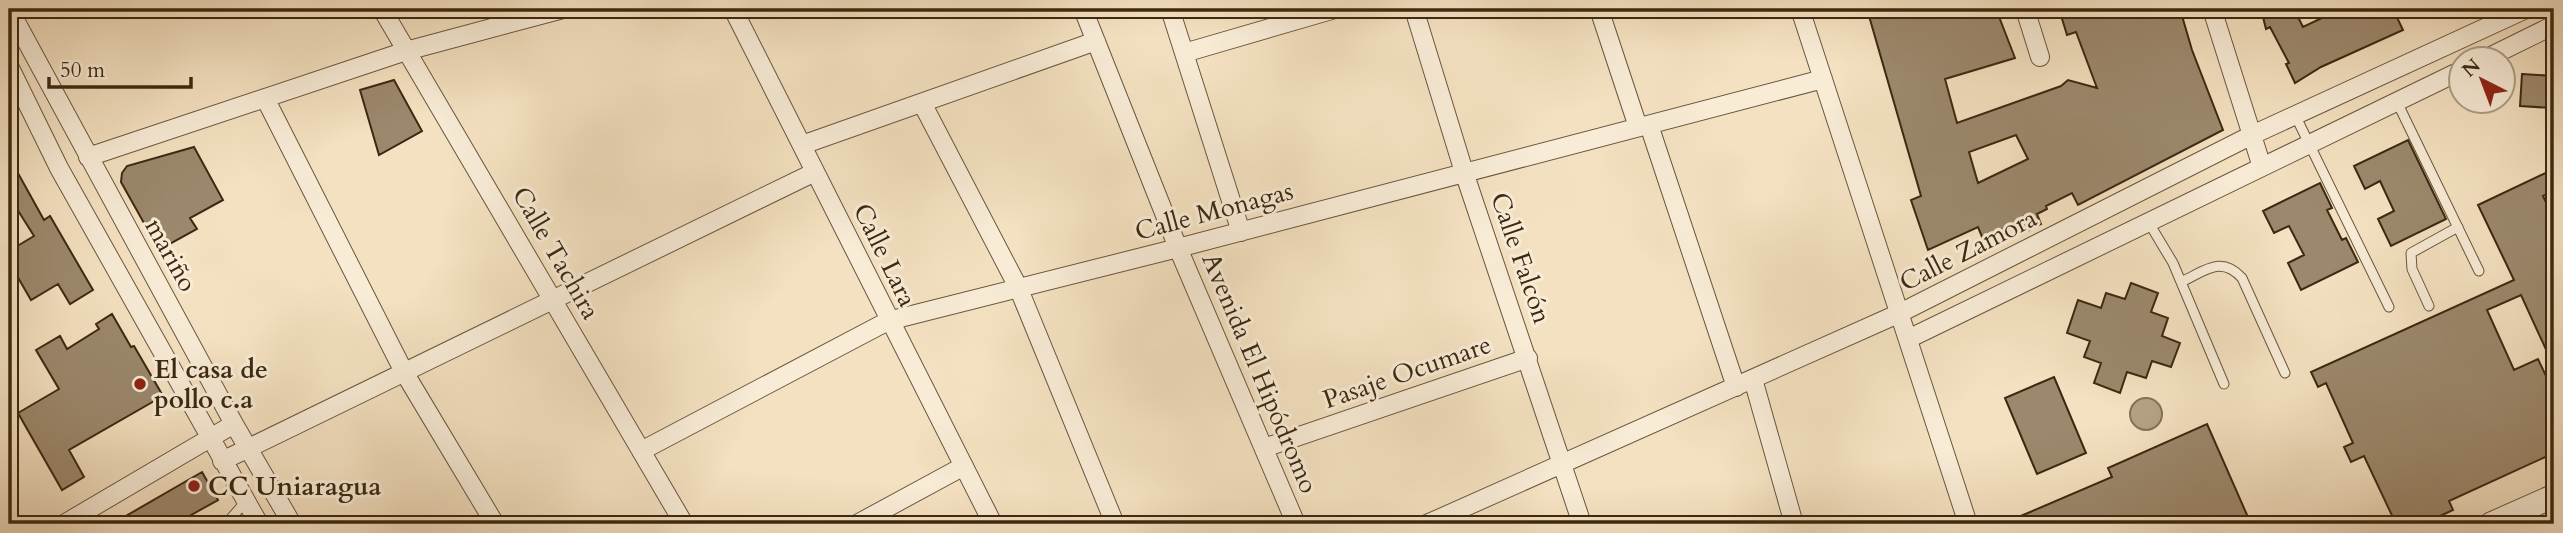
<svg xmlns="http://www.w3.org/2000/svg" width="2563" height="533" viewBox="0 0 2563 533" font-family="Cardo,serif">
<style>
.water{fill:#b5a285;stroke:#857157;stroke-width:2}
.building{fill:#9c886d;stroke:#3c2811;stroke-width:2;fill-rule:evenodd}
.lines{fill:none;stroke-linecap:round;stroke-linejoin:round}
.service-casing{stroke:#6a563d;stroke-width:11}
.minor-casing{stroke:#6a563d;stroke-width:20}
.tertiary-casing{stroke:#6a563d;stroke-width:25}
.service{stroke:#f8ecd7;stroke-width:9}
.minor{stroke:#f8ecd7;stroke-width:18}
.tertiary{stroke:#f8ecd7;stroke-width:23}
.poi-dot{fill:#8f2418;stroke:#f8ecd7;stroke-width:2.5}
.labels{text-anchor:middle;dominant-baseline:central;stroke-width:6;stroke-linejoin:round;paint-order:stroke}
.street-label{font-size:26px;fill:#3c2811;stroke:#f8ecd7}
.poi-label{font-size:26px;font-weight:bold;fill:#3c2811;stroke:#f8ecd7;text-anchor:start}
</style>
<rect width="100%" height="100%" fill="#f4e1c1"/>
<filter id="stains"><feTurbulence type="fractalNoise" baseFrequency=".00286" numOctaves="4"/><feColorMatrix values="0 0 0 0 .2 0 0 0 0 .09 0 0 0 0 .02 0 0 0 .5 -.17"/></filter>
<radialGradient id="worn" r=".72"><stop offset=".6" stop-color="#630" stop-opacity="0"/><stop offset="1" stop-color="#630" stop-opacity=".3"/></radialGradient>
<path class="water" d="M2130 414a16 16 0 1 1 32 0a16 16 0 1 1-32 0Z"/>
<path class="building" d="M1867,9H1996L2015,58L1945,79L1957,123L2061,86L2068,80L2097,88L2076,32L2067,35L2059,9H2180L2192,50L2223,130L2078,205L2072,193L2046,206L2047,209L2037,214L2041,224L2022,234L2016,222L1983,239L1978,227L1928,250L1911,200L1921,196ZM2016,135L2028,159L1978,183L1969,152Z
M2261,9H2294L2303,27L2341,9H2360L2363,15L2375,9H2393L2403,30L2321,67L2295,83L2286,64L2289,63L2270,27L2266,29Z
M2522,74L2554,76L2552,108L2520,106Z
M394,80L422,131L379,155L360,90Z
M2408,140L2446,219L2391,246L2378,219L2394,211L2380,181L2365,189L2354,166Z
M194,147L223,200L190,218L197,229L159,250L121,182L122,173L127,166Z
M9,157L44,220L50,216L93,290L70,304L58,284L31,300L9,262V251L34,236L17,209L9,213Z
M2554,169V191L2543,196L2554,219V367L2521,295L2487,310L2514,370L2538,359L2554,393V453L2449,501L2453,510L2423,524H2396L2364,456L2351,462L2344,447L2353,443L2326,383L2318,387L2311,372L2514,280L2478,205Z
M2320,183L2332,208L2327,210L2342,240L2346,238L2358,262L2301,290L2288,263L2304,255L2289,226L2274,233L2263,211Z
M2131,283L2158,293L2151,312L2168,318L2162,336L2180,343L2171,367L2152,361L2146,378L2127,372L2120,393L2094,383L2101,363L2084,357L2090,341L2067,333L2078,300L2101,308L2106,293L2125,299Z
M112,314L131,347L134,346L163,396L69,450L84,477L62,490L18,413L59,389L36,350L60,336L67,349L99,329L96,324Z
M2054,377L2086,453L2037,474L2005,398Z
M2207,424L2251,524H2124L2121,519L2108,524H2002L2112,477L2108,468Z
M202,472L218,500L175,524H112Z"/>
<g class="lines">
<g class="service-casing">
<path id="service" d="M2397,102L2479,271
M2295,115L2389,307
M2149,223L2173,263L2224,384
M2181,282C2205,271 2221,255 2242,278L2285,373
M2429,306L2412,269L2411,253L2458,227
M226,524L246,501"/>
</g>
<g class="minor-casing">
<path id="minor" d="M9,9L234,424L292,524
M382,9L684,524
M733,9L993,524
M1083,9L1178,248L1296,524
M1170,9L1241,232
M1414,9L1464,172L1582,524
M1599,9L1638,127
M1800,9L1968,524
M2025,9L2040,57
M2212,9L2262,167
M1184,53L1335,9
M2483,60L2554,25
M9,66L59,168L259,524
M265,98L404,372L495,524
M922,103L1018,287L1115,524
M1649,125L1736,387
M802,145L1096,41
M88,157L406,51L563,9
M1908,339L2462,70
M1753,379L1794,524
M1264,448L1528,358
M641,451L888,321L1178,248L1823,79
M222,461L815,172
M64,524L234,424
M857,524L964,466
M1427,524L1900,313L2250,136L2526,9"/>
</g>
<g class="tertiary-casing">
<path id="tertiary" d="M2491,524L2554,496"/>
</g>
<use href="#service" class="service"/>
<use href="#minor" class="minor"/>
<use href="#tertiary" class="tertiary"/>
</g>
<g class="poi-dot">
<circle cx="140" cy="384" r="7"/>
<circle cx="194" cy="486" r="7"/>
</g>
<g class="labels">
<g class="street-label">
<text transform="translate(1214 211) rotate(-15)">Calle Monagas</text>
<text transform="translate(1968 250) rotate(-27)">Calle Zamora</text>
<text transform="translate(556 253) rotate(60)">Calle Tachira</text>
<text transform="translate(171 255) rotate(61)">mariño</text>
<text transform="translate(885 255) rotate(64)">Calle Lara</text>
<text transform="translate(1521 258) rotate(71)">Calle Falcón</text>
<text transform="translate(1407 372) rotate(-19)">Pasaje Ocumare</text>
<text transform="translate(1260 373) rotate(67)">Avenida El Hipódromo</text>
</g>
<g class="poi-label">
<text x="154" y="369">El casa de<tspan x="154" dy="30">pollo c.a</tspan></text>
<text x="208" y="486">CC Uniaragua</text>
</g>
</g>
<rect width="2563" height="533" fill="none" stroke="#f4e1c1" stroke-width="35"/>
<rect x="10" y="10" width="2542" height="512" fill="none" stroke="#3c2811" stroke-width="3.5"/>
<rect x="18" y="18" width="2528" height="498" fill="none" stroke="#3c2811" stroke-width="2"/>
<g transform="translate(2482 80) rotate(318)"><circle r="33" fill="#f8ecd7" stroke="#ad9e88" stroke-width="2"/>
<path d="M0-5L12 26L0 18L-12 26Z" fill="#8f2418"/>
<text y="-10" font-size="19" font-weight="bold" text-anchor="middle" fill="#3c2811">N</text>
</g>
<path d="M49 77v10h142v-10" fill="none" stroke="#3c2811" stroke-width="3.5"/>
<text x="60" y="77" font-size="21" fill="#3c2811" stroke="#f8ecd7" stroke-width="5" paint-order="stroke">50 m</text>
<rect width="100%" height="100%" filter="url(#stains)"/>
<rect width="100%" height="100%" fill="url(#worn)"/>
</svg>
